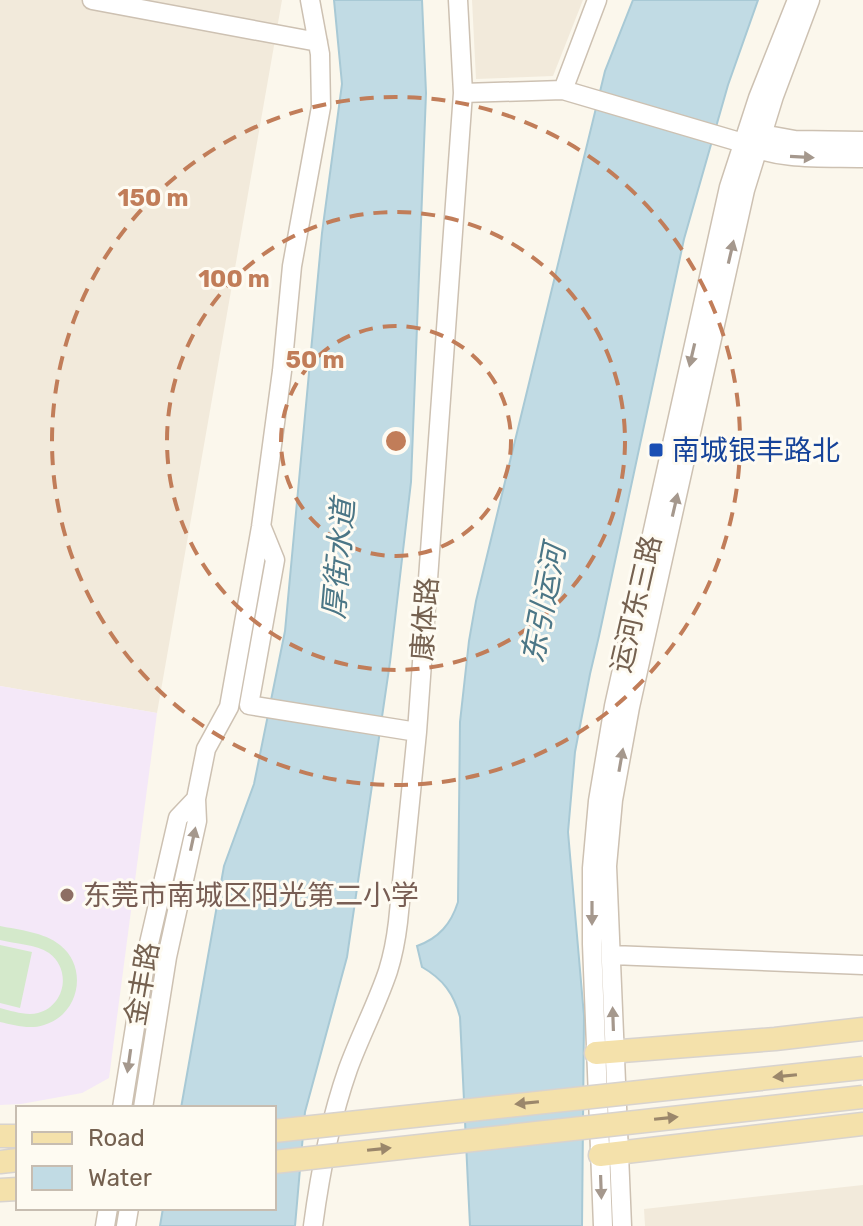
<svg xmlns="http://www.w3.org/2000/svg" width="863" height="1226" viewBox="0 0 863 1226" font-family="Rubik,'Noto Sans SC',sans-serif">
<style>
.residential{fill:#f2eadb}
.education{fill:#f4e8f8}
.green{fill:#d4e9cb}
.water{fill:#c1dbe4;stroke:#a8c9d5;stroke-width:2}
.lines{fill:none;stroke-linecap:round;stroke-linejoin:round}
.minor-casing{stroke:#cdc1b2;stroke-width:21}
.major-casing{stroke:#d8d3ce;stroke-width:25}
.minor{stroke:#fff;stroke-width:18}
.major{stroke:#f4e1ab;stroke-width:22}
.major-bridge-casing{stroke:#d8d3ce;stroke-width:25;stroke-linecap:butt}
.major-bridge{stroke:#f4e1ab;stroke-width:22}
.oneway{fill:#a5988d}
.oneway2{fill:#9b876b}
.ring{fill:none;stroke:#c17d59;stroke-width:4;stroke-dasharray:14 10}
.transit-dot{fill:#1a4fb4;stroke:#fefbf2;stroke-width:3}
.education-dot{fill:#8d6e63;stroke:#fefbf2;stroke-width:3}
.labels{text-anchor:middle;dominant-baseline:central;stroke-width:6;stroke-linejoin:round;paint-order:stroke}
.transit-label{font-size:28px;fill:#164399;stroke:#fefbf2;text-anchor:start}
.street-label{font-size:28px;fill:#756150;stroke:#fefbf2}
.education-label{font-size:28px;fill:#785e54;stroke:#fefbf2;text-anchor:start}
.water-label{font-size:30px;font-style:italic;fill:#4b7686;stroke:#fefbf2}
.centre{fill:#c17d59;stroke:#fefbf2;stroke-width:4}
.ring-label{font-size:24px;text-anchor:middle;font-weight:bold;fill:#c17d59;stroke:#fefbf2;stroke-width:6;stroke-linejoin:round;paint-order:stroke}
</style>
<rect width="100%" height="100%" fill="#fbf7ec"/>
<path class="residential" d="M0,0H282L157,713L0,686Z
M472,0H583L553,76L476,79Z
M863,1185V1226H645L644,1209Z"/>
<path class="education" d="M0,686L157,713L109,1078L82,1093L21,1104L0,1105Z"/>
<path class="green" d="M0,926C19,930 44,932 60,945C89,968 79,1015 44,1025C29,1030 14,1025 0,1022V1008C12,1011 26,1016 38,1013C65,1006 72,970 49,953C36,944 15,944 0,940Z
M0,945L32,952L20,1008L0,1003Z"/>
<path class="water" d="M334,0H422L426,93L411,482L390,662L347,957L305,1112L295,1226H160L163,1208H274V1108H181L224,866L254,784L285,631L322,233L342,84Z
M633,0H758L728,85L684,239L599,636L590,674L575,752L568,832L584,1016L582,1226H470L460,1017C454,994 443,979 422,967L417,946C439,938 451,924 458,902L460,722L469,641L476,601L605,71Z"/>
<g class="lines">
<g class="minor-casing">
<path id="minor" d="M92,0L318,42
M563,90L597,0
M463,93L563,90L743,143C780,161 823,157 863,158
M762,134L795,140L863,141
M262,528L275,560L249,705L417,732
M612,955L863,965
M122,1108L147,952L178,818L196,799
M143,1108L167,957L197,821L196,799L206,749L229,707L261,527L282,371L292,266L321,107L320,54L310,0
M105,1226L108,1208
M126,1226L129,1208
M313,1226C320,1173 330,1120 348,1069C360,1036 377,1004 388,971C393,955 396,939 398,922L417,732L463,93L458,0
M603,1226L592,944V868L598,801L614,706L729,187L758,98L797,0
M622,1226L607,866L613,800L630,707L745,190L774,96L810,0"/>
</g>
<g class="major-casing">
<path id="major" d="M596,1053L775,1039L863,1029
M0,1136H18
M600,1155L863,1124
M0,1162L18,1160
M0,1190L18,1189"/>
</g>
<use href="#minor" class="minor"/>
<use href="#major" class="major"/>
<g class="major-bridge-casing">
<path id="major-bridge" d="M274,1131L863,1068
M274,1162L863,1097"/>
</g>
<use href="#major-bridge" class="major-bridge"/>
</g>
<defs><path id="oneway-solid" d="M-6-.8H1V-3.2L6.5 0L1 3.2V.8H-6Z" transform="scale(2)"/></defs>
<g class="oneway">
<use href="#oneway-solid" transform="translate(802 157) rotate(3)"/>
<use href="#oneway-solid" transform="translate(731 252) rotate(-77)"/>
<use href="#oneway-solid" transform="translate(692 355) rotate(103)"/>
<use href="#oneway-solid" transform="translate(675 505) rotate(-77)"/>
<use href="#oneway-solid" transform="translate(621 760) rotate(-80)"/>
<use href="#oneway-solid" transform="translate(193 839) rotate(-78)"/>
<use href="#oneway-solid" transform="translate(592 913) rotate(90)"/>
<use href="#oneway-solid" transform="translate(613 1019) rotate(-92)"/>
<use href="#oneway-solid" transform="translate(129 1061) rotate(98)"/>
<use href="#oneway-solid" transform="translate(601 1187) rotate(88)"/>
</g>
<g class="oneway2">
<use href="#oneway-solid" transform="translate(785 1076) rotate(174)"/>
<use href="#oneway-solid" transform="translate(527 1103) rotate(174)"/>
<use href="#oneway-solid" transform="translate(666 1118) rotate(-6)"/>
<use href="#oneway-solid" transform="translate(379 1149) rotate(-6)"/>
</g>
<g class="ring">
<circle cx="396" cy="441" r="115"/>
<circle cx="396" cy="441" r="229"/>
<circle cx="396" cy="441" r="344"/>
</g>
<rect class="transit-dot" x="648" y="442" width="16" height="16" rx="4"/>
<circle class="education-dot" cx="67" cy="895" r="8"/>
<g class="labels">
<g class="transit-label">
<text x="672" y="450">南城银丰路北</text>
</g>
<g class="street-label">
<text transform="translate(636 604) rotate(-77)">运河东三路</text>
<text transform="translate(425 619) rotate(-86)">康体路</text>
<text transform="translate(142 984) rotate(-80)">金丰路</text>
</g>
<g class="education-label">
<text x="83" y="895">东莞市南城区阳光第二小学</text>
</g>
<g class="water-label">
<text transform="translate(339 559) rotate(-85)">厚街水道</text>
<text transform="translate(544 604) rotate(-79)">东引运河</text>
</g>
</g>
<circle cx="396" cy="441" r="12" class="centre"/>
<g class="ring-label">
<text x="153" y="206">150 m</text>
<text x="234" y="287">100 m</text>
<text x="315" y="368">50 m</text>
</g>
<rect x="16" y="1106" width="260" height="104" fill="#fefbf2" stroke="#c7bdb1" stroke-width="2"/>
<rect x="32" y="1132" width="40" height="12" fill="#f4e1ab" stroke="#c7bdb1" stroke-width="2"/>
<text x="88" y="1146" font-size="24" fill="#756150">Road</text>
<rect x="32" y="1166" width="40" height="24" fill="#c1dbe4" stroke="#c7bdb1" stroke-width="2"/>
<text x="88" y="1186" font-size="24" fill="#756150">Water</text>
</svg>
